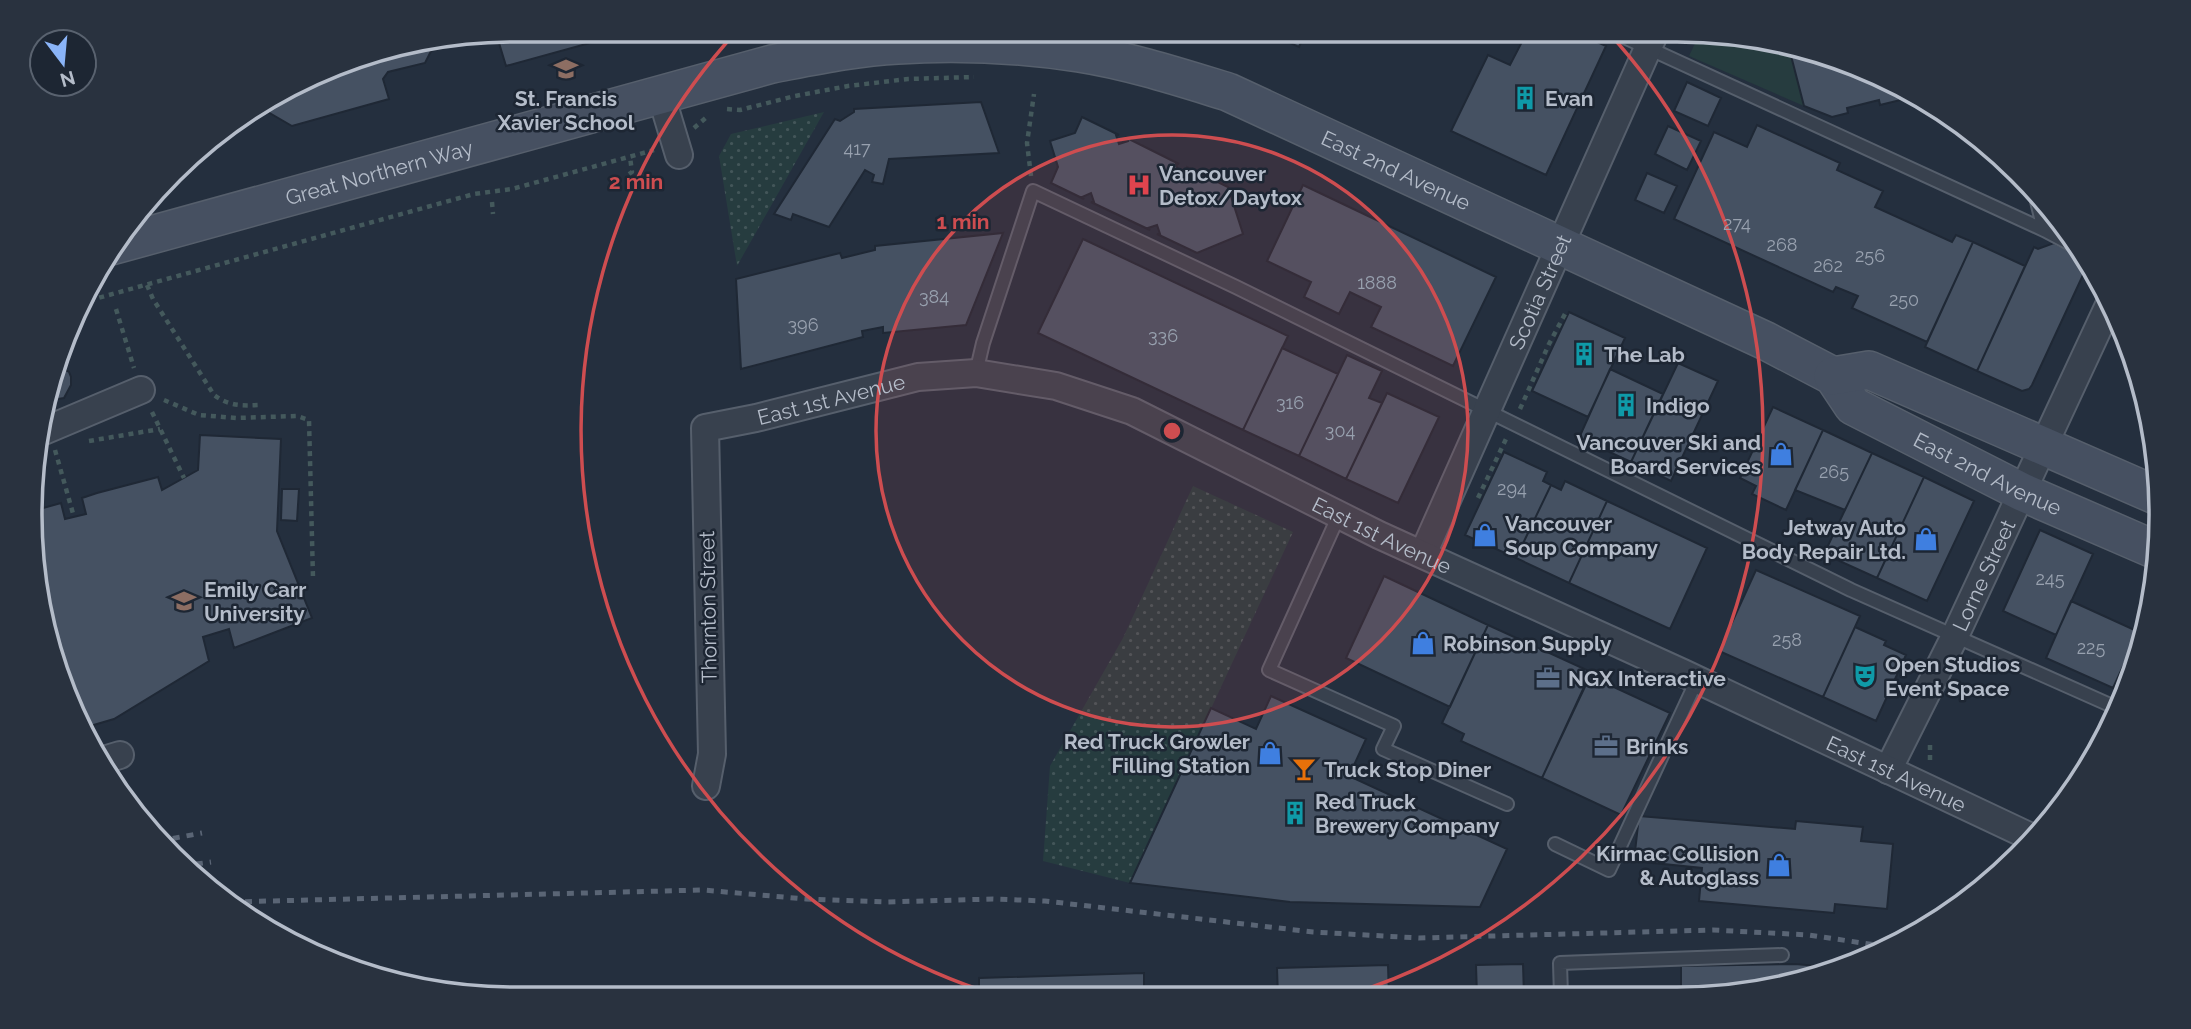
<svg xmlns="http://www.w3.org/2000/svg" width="2191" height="1029" viewBox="0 0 2191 1029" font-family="Raleway,sans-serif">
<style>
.park{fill:url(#park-dots)}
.garden{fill:#263c3f}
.building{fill:#455162;stroke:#1f2835;stroke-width:2}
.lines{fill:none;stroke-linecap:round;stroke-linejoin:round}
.lane-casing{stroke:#565f6c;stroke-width:16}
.street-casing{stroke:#565f6c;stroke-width:30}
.secondary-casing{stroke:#565f6c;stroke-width:40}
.path{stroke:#44595c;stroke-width:4.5;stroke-dasharray:5 5;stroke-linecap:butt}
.lane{stroke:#38414e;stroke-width:12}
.street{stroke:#38414e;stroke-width:26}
.secondary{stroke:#465061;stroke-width:37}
.rail{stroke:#5a6575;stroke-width:5;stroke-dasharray:7 7;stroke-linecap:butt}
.ring{fill:none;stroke:#ce4d50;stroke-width:3.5}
.labels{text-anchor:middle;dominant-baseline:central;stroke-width:5;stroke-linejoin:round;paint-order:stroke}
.number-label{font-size:18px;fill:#98a1af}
.poi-label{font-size:21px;font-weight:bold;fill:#b4bcc9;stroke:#1d2633;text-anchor:start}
.street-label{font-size:21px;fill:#b4bcc9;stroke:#1d2633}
.rim{fill:none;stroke:#b4bcc9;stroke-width:3.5}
.centre{fill:#ce4d50;stroke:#1d2633;stroke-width:3.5}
.ring-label{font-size:21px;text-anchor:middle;font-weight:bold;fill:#ce4d50;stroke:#1d2633;stroke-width:5;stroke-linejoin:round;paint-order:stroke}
</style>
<defs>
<pattern id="park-dots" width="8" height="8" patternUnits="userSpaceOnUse" patternTransform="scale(1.75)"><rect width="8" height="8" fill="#263c3f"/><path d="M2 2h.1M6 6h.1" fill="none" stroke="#435659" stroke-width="1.8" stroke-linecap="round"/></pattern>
</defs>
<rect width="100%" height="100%" fill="#242f3e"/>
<path class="park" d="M824,112L737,266L719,156L731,134Z
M1193,486L1293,532L1130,883L1043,861L1050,766L1123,638Z"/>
<path class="garden" d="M1703,32L1771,39L1788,44L1804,106L1689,56L1698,37Z"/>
<path class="building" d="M514,30H637L506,66L496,33Z
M1261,30H1307L1299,47Z
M1535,30H1546L1561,37L1565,30H1571L1606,46L1546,175L1451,131L1488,55L1510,65L1526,34L1532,37Z
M496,33L431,51L425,63L388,72L383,79L389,99L292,126L261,108L358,56Z
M1788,44L1862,67L1917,96L1880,105L1879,100L1847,108L1848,113L1832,117L1804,106Z
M1687,82L1721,98L1708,126L1674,111Z
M981,102L999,153L889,159L883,184L872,182L874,175L865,170L829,227L793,214L791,220L774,214L835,119L840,121L854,112V109Z
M1082,117L1119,135H1116L1119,144L1128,141L1127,138L1179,164H1176L1179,173L1188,170L1186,169L1187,167L1228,187L1243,234L1197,253L1157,234H1160L1157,225L1148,228L1150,230L1091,202H1094L1091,193L1082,197L1084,199L1051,183L1058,167L1050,141L1075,133Z
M231,124L218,147L198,152L219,130Z
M1757,125L1840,163L1837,170L1883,191L1875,207L1952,242L1956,235L1973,242L1927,342L1852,308L1858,296L1836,287L1833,292L1674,219L1714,132L1747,147Z
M1668,126L1701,141L1687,170L1655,154Z
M1647,173L1677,186L1664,213L1635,200Z
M1303,185L1496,277L1453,366L1371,327L1381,307L1350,292L1339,314L1304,297L1311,282L1267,261Z
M1003,233L966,325L883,333V327L862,331L863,337L741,369L736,279L840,253L842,258L875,250V246Z
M1083,239L1288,336L1243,430L1038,333Z
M1973,242L2025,266L1977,371L1925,347Z
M2054,243L2086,258L2089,262L2032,385L2029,389L2022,391L1977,371L2034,247L2038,249Z
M1569,312L1625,338L1588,417L1532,391Z
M1282,348L1338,374L1299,456L1243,430Z
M1347,355L1382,371L1369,398L1382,403L1346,479L1299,456Z
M1678,363L1718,381L1671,481L1631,462Z
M55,367L62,368L69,372L71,377V385L64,398L58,399L47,394Z
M1610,369L1663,394L1631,462L1579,438Z
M1387,393L1439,417L1398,503L1346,479Z
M1773,407L1823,430L1786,510L1752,494L1756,486L1740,478Z
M1823,430L1872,453L1845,510L1795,490Z
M200,435L281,439L277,531L312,618L234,648L229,629L203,637L209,661L114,719L80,729L34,577L36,510L61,503L65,519L86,514L82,498L97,493L158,477L162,490L198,470Z
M1504,452L1547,472L1543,481L1551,485L1516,558L1465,535Z
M1872,453L1924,477L1877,578L1824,554Z
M1924,477L1974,501L1927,601L1877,578Z
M1565,481L1607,501L1569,583L1516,558L1551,485L1561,490Z
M282,489H299L297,521L281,520Z
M1607,501L1707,548L1670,629L1569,583Z
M2040,530L2093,554L2056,635L2003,611Z
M1756,570L1860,616L1823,697L1719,651Z
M1384,576L1488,625L1450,707L1346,658Z
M2071,601L2139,632L2113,688L2046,658Z
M1488,625L1591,672L1542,778L1461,741L1464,734L1442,723Z
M1855,627L1886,641L1884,645L1906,655L1876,721L1823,697Z
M1590,676L1670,713L1621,815L1542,778Z
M1271,696L1366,739L1349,776L1507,849L1480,907L1290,902L1130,883L1211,708L1256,729Z
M1639,816L1795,829L1796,821L1863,827L1861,841L1893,844L1887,909L1835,904L1834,913L1699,901L1702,868L1634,861Z
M1523,964L1524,996H1477L1476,965Z
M1795,964L1841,968L1740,995H1681V966Z
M1388,965L1389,996L1278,997L1277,968Z
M1144,973V997L979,998V978Z
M940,988V998L714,999V993Z
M650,993V999H514L494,997Z"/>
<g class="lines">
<g class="lane-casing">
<path id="lane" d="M1609,30L2044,230L2082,250
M2034,189L2044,230
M976,373L983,343L1033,191L1236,287L1851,590L2119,709
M1339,515L1269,670L1394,726L1383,749L1507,804
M1555,844L1609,870L1697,680
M1561,996L1560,963L1782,955"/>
</g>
<g class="street-casing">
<g id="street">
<path d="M661,95L679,155"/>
<path d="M39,433L141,390"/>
<path id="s1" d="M1423,554L1656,30"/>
<path d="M100,761L120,755"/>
<path id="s2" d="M1888,770L1955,636L2110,303"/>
<path id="s3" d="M706,786L712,754L705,428L756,418L918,377L976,373L1056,386L1132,411L1379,535L1683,673L2033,838"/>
</g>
</g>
<g class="secondary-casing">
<g id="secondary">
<path id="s4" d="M111,246L772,64C814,56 856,47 898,45C958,41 1019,44 1079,53C1130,61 1179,77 1228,92L1766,341L1833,376L1853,406L2022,492L2158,551"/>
<path d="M1833,376L1869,370L2160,497"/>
</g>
</g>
<path class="path" d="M727,109L740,110L795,96L848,86L908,79L974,77
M694,128L709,115
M629,174L632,172L630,157
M1031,176L1027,143L1034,94
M492,202L493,214
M147,285L153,299L214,395C229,406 241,406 260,405
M80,303L474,194L512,189L654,150
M116,309L134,368
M164,400L199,415L236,418L297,416L309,420L313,578
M1520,409L1549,344L1565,314
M152,412L184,478
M89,441L160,429
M55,450L74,517
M1478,498L1506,439
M1930,760V743"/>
<use href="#lane" class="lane"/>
<use href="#street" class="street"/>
<use href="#secondary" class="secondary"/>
<path class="rail" d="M159,841L202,833
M182,866L211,862
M231,902L703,890L806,899L887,902L993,899L1045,901L1313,932L1419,938L1713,930L1809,935L1889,947"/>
</g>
<circle cx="1172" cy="431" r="296" fill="#ce4d50" fill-opacity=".12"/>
<g class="ring">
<circle cx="1172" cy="431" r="296"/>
<path d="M999 996A591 591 0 0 1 736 32M1608 32A591 591 0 0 1 1345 996"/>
</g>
<defs>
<g id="school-bare" transform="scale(1.89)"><path d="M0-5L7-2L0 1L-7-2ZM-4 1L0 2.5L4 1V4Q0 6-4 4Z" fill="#8d6e63" stroke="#1d2633" stroke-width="2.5" paint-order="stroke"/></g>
<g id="building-bare" transform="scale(1.89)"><path d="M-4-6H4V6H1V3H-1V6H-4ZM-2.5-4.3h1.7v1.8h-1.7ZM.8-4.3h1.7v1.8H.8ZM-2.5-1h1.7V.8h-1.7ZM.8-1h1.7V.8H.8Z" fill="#0f9aa8" stroke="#1d2633" stroke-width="2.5" paint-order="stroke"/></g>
<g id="hospital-bare" transform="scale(1.89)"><path d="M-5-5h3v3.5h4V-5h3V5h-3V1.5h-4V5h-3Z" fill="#e0444e" stroke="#1d2633" stroke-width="2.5" paint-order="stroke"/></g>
<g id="shop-bare" transform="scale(1.89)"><path d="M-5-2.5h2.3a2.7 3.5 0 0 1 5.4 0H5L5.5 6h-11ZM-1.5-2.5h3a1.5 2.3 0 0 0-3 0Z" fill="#3f7fe0" stroke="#1d2633" stroke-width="2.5" paint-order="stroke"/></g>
<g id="university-bare" transform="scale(1.89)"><path d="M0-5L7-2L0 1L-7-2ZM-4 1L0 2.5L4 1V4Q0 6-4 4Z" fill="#8d6e63" stroke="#1d2633" stroke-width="2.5" paint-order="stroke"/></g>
<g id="theatre-bare" transform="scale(1.89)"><path d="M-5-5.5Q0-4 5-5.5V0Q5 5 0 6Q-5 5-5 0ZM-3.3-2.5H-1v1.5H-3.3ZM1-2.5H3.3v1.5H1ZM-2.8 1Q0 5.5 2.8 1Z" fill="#0f9aa8" stroke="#1d2633" stroke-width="2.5" paint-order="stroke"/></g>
<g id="office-bare" transform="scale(1.89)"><path d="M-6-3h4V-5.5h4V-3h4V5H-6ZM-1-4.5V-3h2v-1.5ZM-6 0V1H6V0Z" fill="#5c6f8a" stroke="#1d2633" stroke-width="2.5" paint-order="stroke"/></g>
<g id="bar-bare" transform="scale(1.89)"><path d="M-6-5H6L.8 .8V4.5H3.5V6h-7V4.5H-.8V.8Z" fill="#e8710a" stroke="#1d2633" stroke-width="2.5" paint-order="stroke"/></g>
</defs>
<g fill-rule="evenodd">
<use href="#school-bare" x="566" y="69"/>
<use href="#building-bare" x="1525" y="98"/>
<use href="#hospital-bare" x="1139" y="185"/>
<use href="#building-bare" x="1584" y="354"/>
<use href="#building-bare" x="1626" y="405"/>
<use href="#shop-bare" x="1781" y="454"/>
<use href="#shop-bare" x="1485" y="535"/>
<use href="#shop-bare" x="1926" y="539"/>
<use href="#university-bare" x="184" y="601"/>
<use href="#shop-bare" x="1423" y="643"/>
<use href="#theatre-bare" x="1865" y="676"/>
<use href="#office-bare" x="1548" y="678"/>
<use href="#office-bare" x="1606" y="746"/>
<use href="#shop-bare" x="1270" y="753"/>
<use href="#bar-bare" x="1304" y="769"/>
<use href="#building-bare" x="1295" y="813"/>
<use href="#shop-bare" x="1779" y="865"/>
</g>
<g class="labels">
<g class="number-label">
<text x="857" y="148">417</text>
<text x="1737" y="223">274</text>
<text x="1782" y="244">268</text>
<text x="1870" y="255">256</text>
<text x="1828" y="265">262</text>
<text x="1377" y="282">1888</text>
<text x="934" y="296">384</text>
<text x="1904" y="299">250</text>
<text x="803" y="324">396</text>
<text x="1163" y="335">336</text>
<text x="1290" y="402">316</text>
<text x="1340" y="430">304</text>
<text x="1834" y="471">265</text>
<text x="1512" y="488">294</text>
<text x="2050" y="578">245</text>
<text x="1787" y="639">258</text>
<text x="2091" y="647">225</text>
</g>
<g class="poi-label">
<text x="566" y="98" text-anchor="middle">St. Francis<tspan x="566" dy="24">Xavier School</tspan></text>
<text x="1545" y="98">Evan</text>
<text x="1159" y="173">Vancouver<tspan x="1159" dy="24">Detox/Daytox</tspan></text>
<text x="1604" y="354">The Lab</text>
<text x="1646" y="405">Indigo</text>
<text x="1761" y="442" text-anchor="end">Vancouver Ski and<tspan x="1761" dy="24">Board Services</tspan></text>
<text x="1505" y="523">Vancouver<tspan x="1505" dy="24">Soup Company</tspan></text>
<text x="1906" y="527" text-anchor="end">Jetway Auto<tspan x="1906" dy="24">Body Repair Ltd.</tspan></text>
<text x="204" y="589">Emily Carr<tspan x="204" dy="24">University</tspan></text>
<text x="1443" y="643">Robinson Supply</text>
<text x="1885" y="664">Open Studios<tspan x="1885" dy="24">Event Space</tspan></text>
<text x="1568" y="678">NGX Interactive</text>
<text x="1250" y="741" text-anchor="end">Red Truck Growler<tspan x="1250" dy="24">Filling Station</tspan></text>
<text x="1626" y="746">Brinks</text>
<text x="1324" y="769">Truck Stop Diner</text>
<text x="1315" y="801">Red Truck<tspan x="1315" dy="24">Brewery Company</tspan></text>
<text x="1759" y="853" text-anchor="end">Kirmac Collision<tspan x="1759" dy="24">&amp; Autoglass</tspan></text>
</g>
<g class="street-label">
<text stroke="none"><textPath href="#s4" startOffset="1334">East 2nd Avenue</textPath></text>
<text stroke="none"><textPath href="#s4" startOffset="278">Great Northern Way</textPath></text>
<text stroke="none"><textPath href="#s1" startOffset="287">Scotia Street</textPath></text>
<text stroke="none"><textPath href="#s3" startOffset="488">East 1st Avenue</textPath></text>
<text stroke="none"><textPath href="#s4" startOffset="2004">East 2nd Avenue</textPath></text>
<text stroke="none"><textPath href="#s3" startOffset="1076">East 1st Avenue</textPath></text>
<text stroke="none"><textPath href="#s2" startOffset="217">Lorne Street</textPath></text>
<text transform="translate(708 607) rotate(-91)">Thornton Street</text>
<text stroke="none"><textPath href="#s3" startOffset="1643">East 1st Avenue</textPath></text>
</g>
</g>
<path d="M0 0H2191V1029H0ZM514 42H1677A472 472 0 0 1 2149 514V515A472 472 0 0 1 1677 987H514A472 472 0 0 1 42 515V514A472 472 0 0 1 514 42Z" fill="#29323f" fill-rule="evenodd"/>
<path class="rim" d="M514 42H1677A472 472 0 0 1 2149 514V515A472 472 0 0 1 1677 987H514A472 472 0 0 1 42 515V514A472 472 0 0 1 514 42Z"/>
<circle cx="1172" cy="431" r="10" class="centre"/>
<g class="ring-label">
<text x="636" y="189">2 min</text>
<text x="963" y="229">1 min</text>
</g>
<g transform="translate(63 63) rotate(164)"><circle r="33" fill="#1d2633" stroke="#59626f" stroke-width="2"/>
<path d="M0-5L12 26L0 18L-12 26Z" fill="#8ab4f8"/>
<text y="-10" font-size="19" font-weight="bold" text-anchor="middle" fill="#b4bcc9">N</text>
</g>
</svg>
